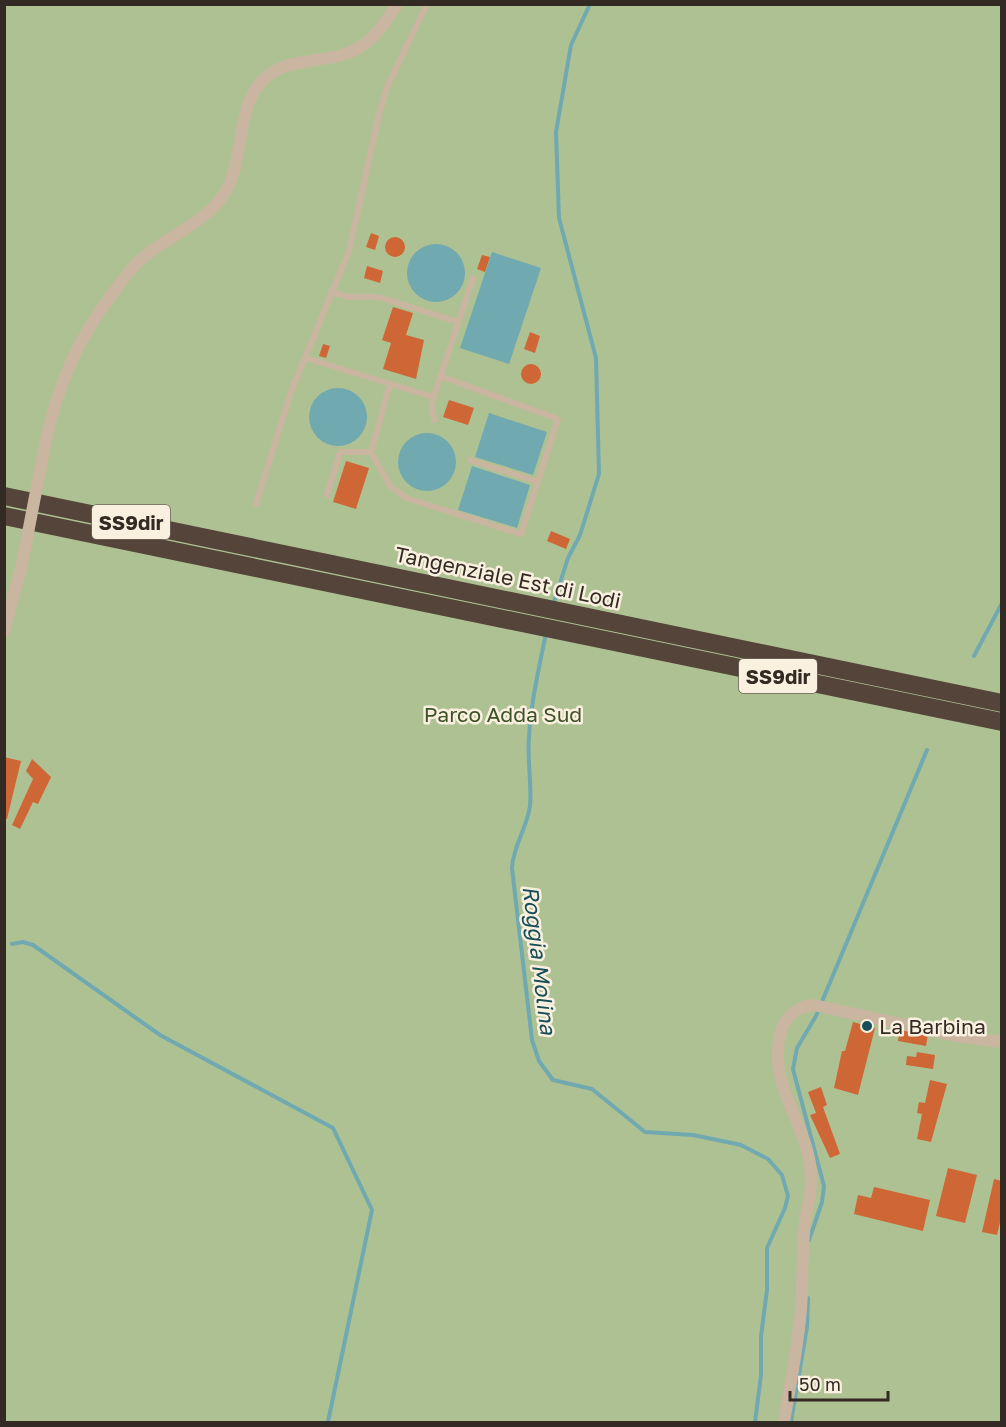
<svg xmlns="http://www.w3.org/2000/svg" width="1006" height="1427" viewBox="0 0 1006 1427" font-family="'Golos Text',sans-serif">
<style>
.green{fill:#aec193}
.water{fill:#71a9b1}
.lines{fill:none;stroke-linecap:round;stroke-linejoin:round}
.stream{stroke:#71a9b1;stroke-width:4}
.building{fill:#cf6635}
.lane{stroke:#cab6a0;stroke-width:6}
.street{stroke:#cab6a0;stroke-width:12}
.highway{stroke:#55443a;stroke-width:18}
.street-bridge{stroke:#cab6a0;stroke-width:12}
.poi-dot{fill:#174e57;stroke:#faf0e0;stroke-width:2}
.labels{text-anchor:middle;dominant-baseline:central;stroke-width:5;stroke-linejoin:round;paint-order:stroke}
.shield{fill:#faf0e0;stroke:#6f655c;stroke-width:1.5}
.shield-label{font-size:20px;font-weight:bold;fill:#332a23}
.street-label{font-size:21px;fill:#332a23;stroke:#faf0e0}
.park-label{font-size:21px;fill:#3f5326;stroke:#faf0e0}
.poi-label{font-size:21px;fill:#332a23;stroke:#faf0e0;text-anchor:start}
.water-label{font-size:22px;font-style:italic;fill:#174e57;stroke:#faf0e0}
</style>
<rect width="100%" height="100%" fill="#f2e6d4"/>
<path class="green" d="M5,5H1001V1422H5Z"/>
<path class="water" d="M407 273a29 29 0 1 1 58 0a29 29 0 1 1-58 0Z
M492,252L541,268L509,364L460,348Z
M309 417a29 29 0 1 1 58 0a29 29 0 1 1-58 0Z
M489,413L547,432L533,475L475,457Z
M398 462a29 29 0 1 1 58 0a29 29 0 1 1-58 0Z
M472,466L530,485L517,528L458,510Z"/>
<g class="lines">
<path class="stream" d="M553,605L568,558L580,535L599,474L596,358L559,218L556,132L571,45L590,4
M546,633C539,668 531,702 529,737C527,760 532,784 530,806C527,828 513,846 512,868L532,1040L539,1061L553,1080L592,1089L645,1132L693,1135L741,1145L768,1159L782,1175L788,1196L785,1208L767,1248V1290L761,1336V1375L755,1422
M974,656L1002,603
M12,944L23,942L33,945L160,1035L333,1128L372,1210L328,1422
M809,1240L822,1202L824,1186L793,1069L797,1048L816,1016L927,750
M791,1422L807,1327L808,1298"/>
</g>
<path class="building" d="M371,233L379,236L375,250L366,247Z
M385 247a10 10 0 1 1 20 0a10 10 0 1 1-20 0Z
M482,255L490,257L485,272L477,269Z
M367,266L383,271L380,283L364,278Z
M393,307L413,313L406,335L424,340L416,379L383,369L391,343L382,340Z
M530,332L540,336L535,353L524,349Z
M323,344L330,346L326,358L319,356Z
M521 374a10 10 0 1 1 20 0a10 10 0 1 1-20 0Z
M449,400L474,408L468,425L443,417Z
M346,461L369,468L356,509L333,502Z
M551,531L570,539L566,549L547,541Z
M4,757L21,761L7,819H4Z
M32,759L51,777L38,804L33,802L20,829L12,825L33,779L26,771Z
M853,1022L875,1028L858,1095L834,1088L842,1051H845Z
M900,1029L928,1034L926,1046L898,1041Z
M917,1052L935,1055L933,1069L906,1065L907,1056L916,1057Z
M930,1080L947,1084L931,1142L917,1139L922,1114L917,1113L919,1102L925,1103Z
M821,1087L827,1105L823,1107L840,1154L830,1158L810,1115L816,1113L808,1092Z
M948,1168L977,1175L965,1223L936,1216Z
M994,1179L1002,1181V1214L997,1235L982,1232Z
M874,1187L930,1200L923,1231L854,1214L858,1195L871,1198Z"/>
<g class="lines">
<path class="lane" d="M331,292L348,297H379L458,322
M306,358L433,397
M390,384L371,452L390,486L406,498L521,534L558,419L440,376
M434,420L432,402L473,278
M470,460L538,482
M327,495L340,452H371
M256,504L291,392L349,251L380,110L388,85L427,4"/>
<path class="street" d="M45,445C58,384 77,339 116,289C123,280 130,269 139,261C165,237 205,224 224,194C246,160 234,108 264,79C288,55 331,65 358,48C375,39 387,20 397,4
M4,631L21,569
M784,1422C790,1385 798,1347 801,1309C803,1283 802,1257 804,1231C805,1213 812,1195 811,1177C811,1130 770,1089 779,1040C782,1020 794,1006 814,1005L956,1036L1002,1042"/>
<path class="highway" d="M4,496L1002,703
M4,516L1002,722"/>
<path class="street-bridge" d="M21,569L45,445"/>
</g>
<circle class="poi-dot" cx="867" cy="1026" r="6"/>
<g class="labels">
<g class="shield">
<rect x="92" y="505" width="78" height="34" rx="4.5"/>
<rect x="739" y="659" width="78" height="34" rx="4.5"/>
</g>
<g class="shield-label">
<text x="131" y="522">SS9dir</text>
<text x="778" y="676">SS9dir</text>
</g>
<g class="street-label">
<text transform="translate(508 577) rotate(12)">Tangenziale Est di Lodi</text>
</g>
<g class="park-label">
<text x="503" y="714">Parco Adda Sud</text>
</g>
<g class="poi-label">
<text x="879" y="1026">La Barbina</text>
</g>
<g class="water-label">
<text transform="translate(540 960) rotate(83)">Roggia Molina</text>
</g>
</g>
<rect width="1006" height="1427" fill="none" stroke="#332a23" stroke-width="12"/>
<path d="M790 1391v9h98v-9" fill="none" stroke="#332a23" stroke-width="3"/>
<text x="799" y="1391" font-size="18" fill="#332a23" stroke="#faf0e0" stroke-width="4.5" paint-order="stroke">50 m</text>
</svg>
